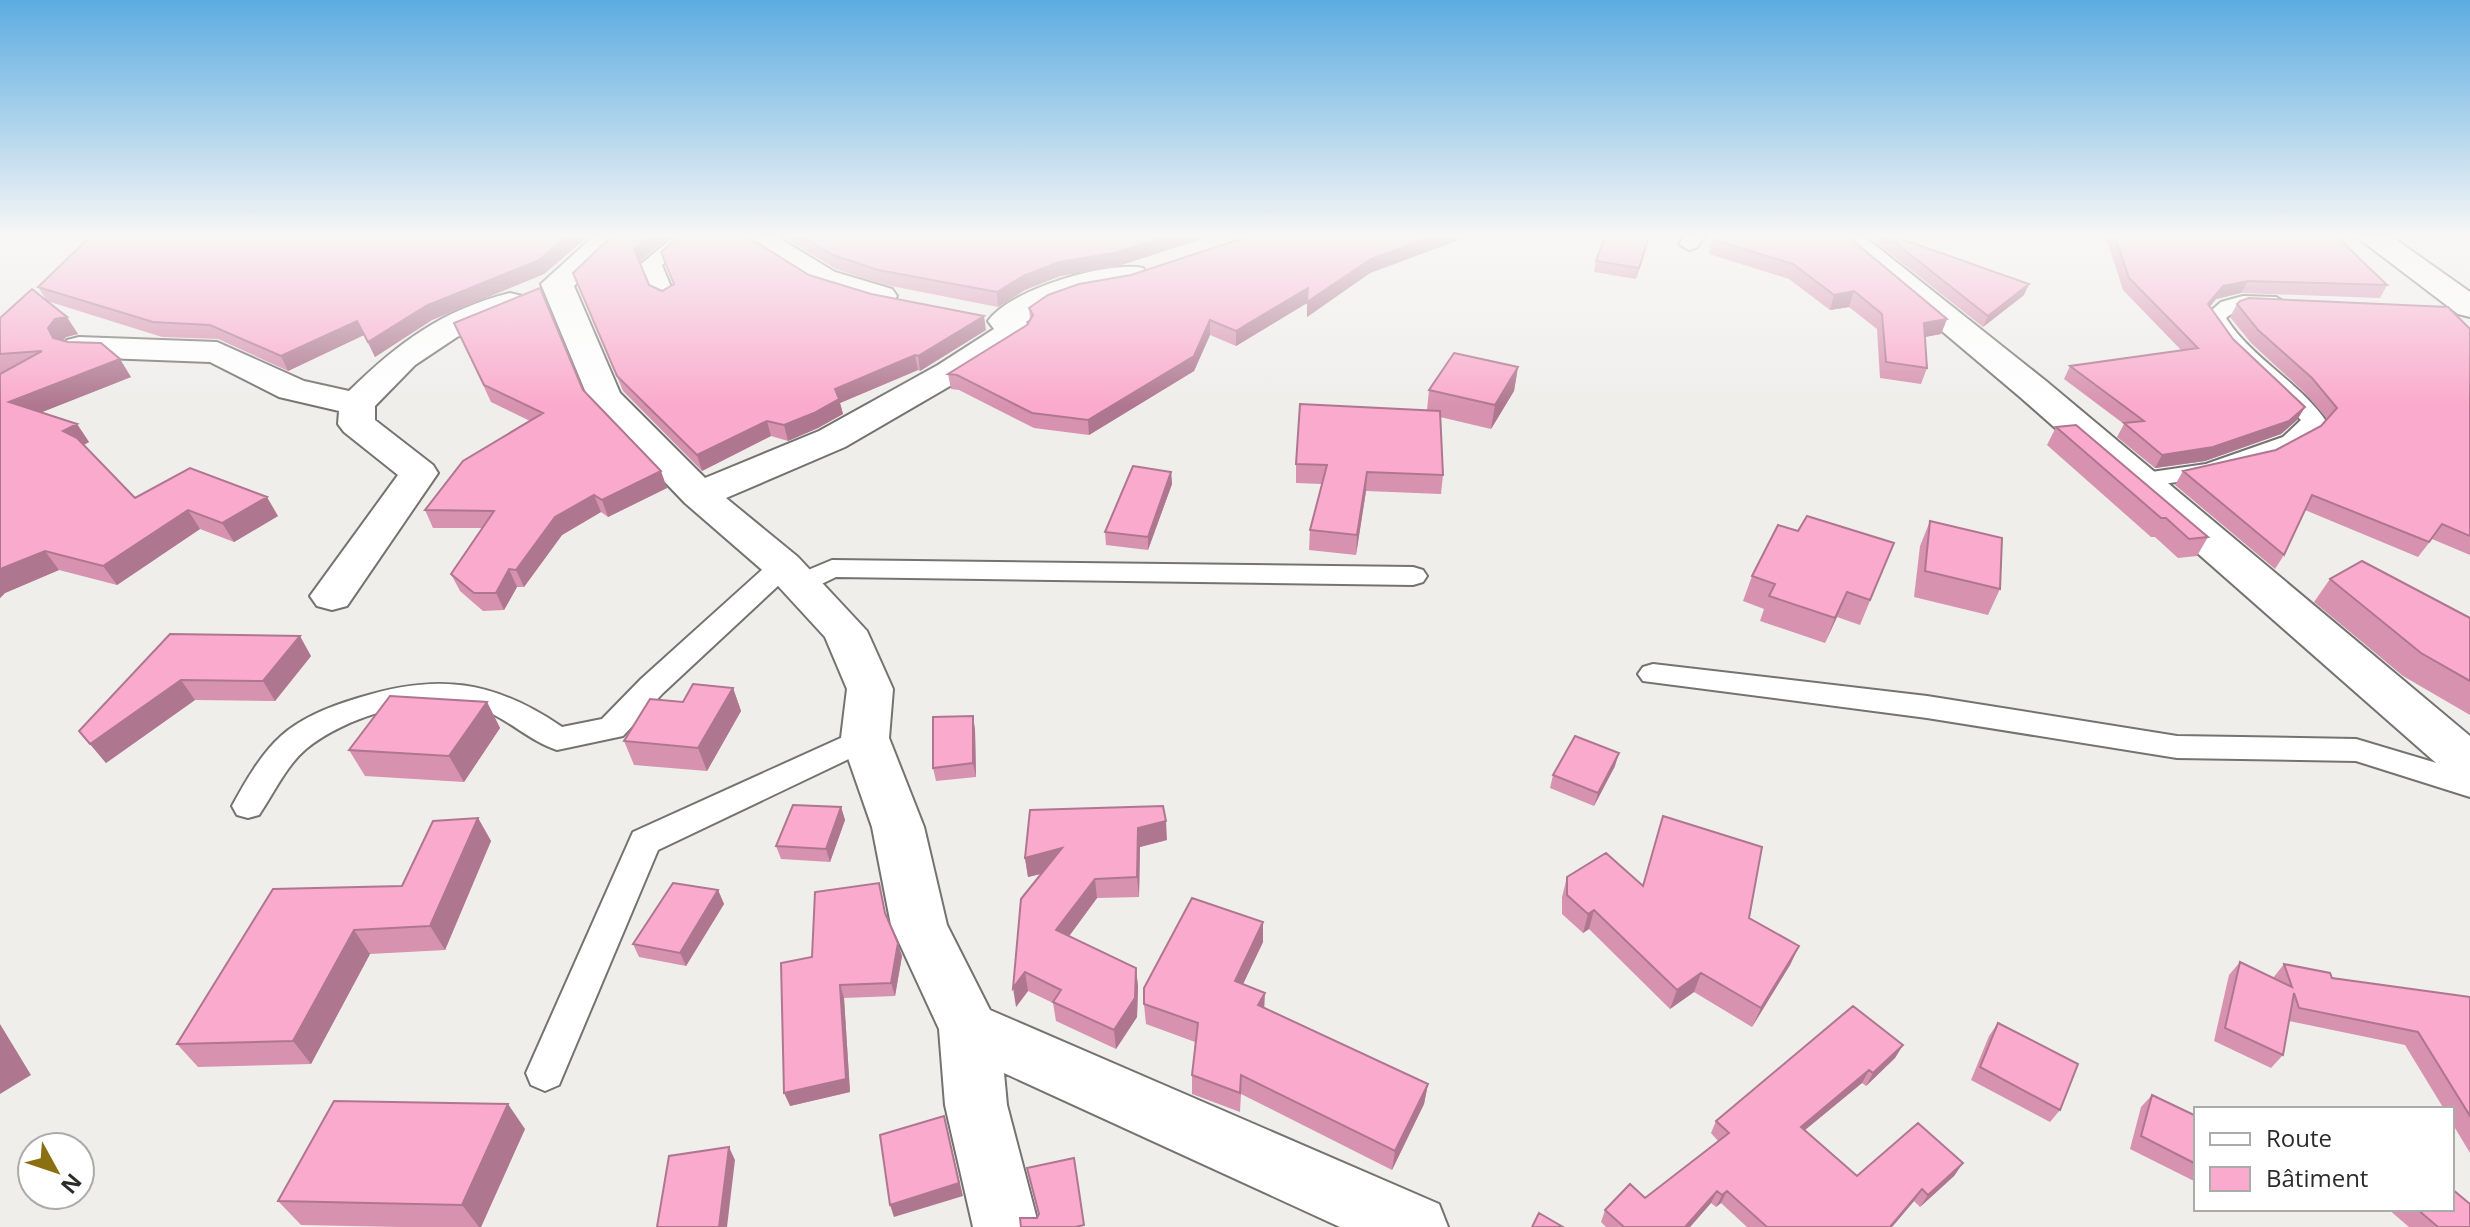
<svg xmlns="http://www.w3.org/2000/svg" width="2470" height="1227" viewBox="0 0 2470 1227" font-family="'Open Sans',sans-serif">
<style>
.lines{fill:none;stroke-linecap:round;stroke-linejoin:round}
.lane-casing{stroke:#747370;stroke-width:4}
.street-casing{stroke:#747370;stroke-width:4}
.secondary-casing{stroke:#747370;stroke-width:4}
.lane{fill:#fff;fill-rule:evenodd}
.street{fill:#fff;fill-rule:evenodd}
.secondary{fill:#fff;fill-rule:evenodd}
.wall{fill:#d792af}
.shaded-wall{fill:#af778f}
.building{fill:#faaacc;stroke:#af778f;stroke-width:2}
</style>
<rect width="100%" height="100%" fill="#efeeeb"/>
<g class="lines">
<g class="lane-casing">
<path id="lane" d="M677,234H698L662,265L675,297L665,303L655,297L641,264Z
M1687,234H1707L1696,248L1689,250L1679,244Z
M2243,296L2276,297L2286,303C2272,317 2246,301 2226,318C2252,359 2298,381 2326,421C2292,469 2194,480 2140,487L2131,485L2128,480L2131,475L2206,464L2283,437L2301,420L2228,350L2204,317L2221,302Z
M783,558L793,560L796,566L793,572L663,693L623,736L557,750C528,741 506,716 475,707C426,692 344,717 306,749C286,766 274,793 259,815L248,818L237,815L232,806C245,782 261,754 281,736C302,717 331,706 358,698C438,673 493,680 562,727L602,719L641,679L773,560Z
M832,560L1413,567L1423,570L1427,576L1423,582L1413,585L836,577L809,590L799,593L789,590L785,584L789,578Z
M1653,664L1927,696L2177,736L2356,739L2470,773V797L2356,761L2177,758L1927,718L1643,681L1638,674L1643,667Z
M865,727L876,730L880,738L876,746L658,850L559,1085L545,1091L531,1085L526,1073L633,832Z"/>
</g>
<g class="street-casing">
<path id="street" d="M596,234H629L574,286L620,393L705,478L819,431L938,365L994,329L988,321C1009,290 1108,260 1143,268L1148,275L1143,282C1096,293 1068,294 1026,322L1032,330L1027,337L962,379L845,447L726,498L798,557L867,631L893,689L889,738L924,827L947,925L990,1010L1439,1204L1448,1227H1340L1004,1073L1007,1105L1039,1227H973L945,1105L939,1029L891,925L872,827L841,738L847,689L825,637L768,575L685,503L591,405L541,284Z
M735,234H772L835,272L892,289L897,296L892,303L881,306L813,286L739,240Z
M1827,234H1861L2046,381L2470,736V782L2452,777L2020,397Z
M510,293L522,296L526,303L522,310L457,337L415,365L375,406V420L433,465L438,473L347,606L332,610L317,606L310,596L398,475L344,432L338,424L339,411L279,397L210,362L79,357L67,354L62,347L67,340L79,337L217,342L304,381L349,391C398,343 442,310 510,293Z"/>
</g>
<g class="secondary-casing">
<path id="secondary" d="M2353,234H2388L2470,292V317L2458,314Z"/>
</g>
<use href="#lane" class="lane"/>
<use href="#street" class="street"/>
<use href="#secondary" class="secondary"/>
</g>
<path class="wall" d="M93,234H591L544,274L432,320L375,357L364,335L288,371L218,339L162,337L47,301L78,334L66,337L63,341L131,377L42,412L77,424L89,442L84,445L135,498L278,516L234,542L200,529L117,585L59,570L5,593L0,598V374L2,372L0,373V318L47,301L38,287Z
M672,234L639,262L649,285L662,291L673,284L661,252L809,275L986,330L920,371L918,370L840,403L843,414L818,428L788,441L771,436L702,471L623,391L573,273Z
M778,234H1217L1115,267L1060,276L1025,290L998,307L881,284L836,269Z
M1256,234H1475L1370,273L1307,317V303L1236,346L1210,335L1194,371L1089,435L1034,428L959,390L951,389L948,374L1027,325L1030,320L1029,308Z
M1761,234L1947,319L1941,334L1925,337L1927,368L1921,384L1880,378L1877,329L1849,307L1830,310L1789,279L1709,254L1712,239Z
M1881,234H1887L2024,295L1983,327L1878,244Z
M2105,234H2334L2387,285L2380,298L2241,293L2216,299L2210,307L2233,339L2305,407L2297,420L2281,434L2205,461L2155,468L2117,437L2124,424L2064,379L2070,366L2181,350L2123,290Z
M1648,243L1636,279L1594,272L1596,261Z
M2237,304L2470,329V555L2432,539L2418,557L2305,510L2284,555L2275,569L2175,485L2183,471L2276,450L2321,426L2327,419L2304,392L2251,343L2230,317Z
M454,323L583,390L667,488L608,517L601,512L562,535L524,587H517L504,610L483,611L460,591L451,574L482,528H433L425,510L530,421L491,402Z
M1518,367L1514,391L1491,429L1440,417L1443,475L1441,494L1366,491L1356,555L1309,550L1310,530L1322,484L1296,483V464L1427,410L1429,390Z
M2056,427L2208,537L2197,556L2178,558L2155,537H2151L2047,445Z
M1171,472L1172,484L1148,550L1106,545L1105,532Z
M1930,521L2000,589L1988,615L1914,597L1920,546Z
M1798,531L1894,543L1860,625L1837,617L1825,643L1760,621L1764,609L1743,601L1752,576Z
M2330,579L2470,618V715L2403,676L2314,602Z
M170,634L311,656L275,701L195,700L106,763L79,731Z
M733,688L741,711L707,771L634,765L624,741Z
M487,702L500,728L464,782L365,776L349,750Z
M973,716L975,730L976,777L936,781L933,768Z
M1615,766L1594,806L1550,788L1553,775Z
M841,807L845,820L830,862L781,859L776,846Z
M478,818L491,841L445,950L370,954L311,1064L198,1067L177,1044L402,886Z
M1167,840L1140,847L1139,897L1097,898L1069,936L1136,968L1138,987L1137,1017L1116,1049L1056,1021L1053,1003L1028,991L1016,1007L1041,874L1028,877L1025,858Z
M1567,877L1643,885L1749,918L1799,946L1790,965L1752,1027L1694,992L1670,1009L1589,929L1583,933L1562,914V897Z
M879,883L886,917L902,956L895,996L844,998L850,1092L790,1106L812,957Z
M718,890L724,904L686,966L639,957L633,944Z
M1263,922V942L1243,984L1264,1007L1428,1084L1424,1104L1392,1170L1241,1094L1240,1112L1192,1094V1075L1195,1042L1146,1024L1144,1004Z
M2240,962L2273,978L2284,964L2332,978L2470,997V1153L2452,1123V1109H2444L2405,1045L2289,1021L2283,1055L2271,1068L2214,1041L2229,975Z
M1998,1023L2060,1110L2050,1122L1971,1080L1989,1036Z
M1903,1045L1895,1058L1866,1086L1862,1083L1805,1130L1857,1176L1963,1163L1954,1176L1920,1207L1914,1201L1892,1227H1747L1721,1203L1716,1207L1711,1203L1690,1227H1606L1601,1222L1605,1210L1645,1198L1718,1141L1711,1133L1716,1121Z
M2152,1095L2196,1116V1182L2130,1149L2141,1107Z
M525,1129L481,1227H400L301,1225L278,1201Z
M2388,1209H2452L2470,1227H2409Z"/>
<path class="shaded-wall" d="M570,234H591L544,274L432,320L375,357L368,342L426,306Z
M652,234H672L638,263L634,249Z
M1174,234H1217L1115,267L1060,276L1025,290L998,307L997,292L1023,276L1059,262Z
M1439,234H1475L1370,273L1307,317V303L1236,346V331L1308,288L1371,259Z
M1650,234L1648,243L1636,279L1639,268Z
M2248,281L2241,293L2216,299L2201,317L2208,304L2223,286Z
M2029,284L2024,295L1983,327L1988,316Z
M1854,291L1849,307L1830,310L1834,295Z
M984,316L986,330L920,371L918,356Z
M67,317L78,334L66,337L60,345L53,338L48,328L55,319Z
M1947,319L1941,334L1919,338L1924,323Z
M1210,320V335L1194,371L1089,435L1088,420Z
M357,321L364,335L288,371L281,356Z
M915,355L918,370L840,403L843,414L818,428L788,441L784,425L835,389Z
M120,359L131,377L22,420L9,402Z
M1518,367L1514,391L1491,429L1495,405Z
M2305,407L2297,420L2281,434L2205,461L2155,468L2162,455Z
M767,421L771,436L702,471L697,455Z
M77,424L89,442L76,449L63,431Z
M661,471L667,488L608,517L602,500Z
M1171,472L1172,484L1148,550V537Z
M1367,472L1366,491L1356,555L1357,535Z
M594,495L601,512L562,535L524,587L516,570L555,517Z
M267,497L278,516L234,542L222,523Z
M188,510L200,529L117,585L103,566Z
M45,551L59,570L5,593L0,598V569Z
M509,569L517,587L504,610L496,593Z
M1847,592L1837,617L1825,643L1835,618Z
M300,636L311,656L275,701L263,681Z
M181,680L195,700L106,763L90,744Z
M733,688L741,711L707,771L698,748Z
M487,702L500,728L464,782L449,756Z
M973,716L975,730L976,777L973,763Z
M1619,753L1615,766L1594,806L1598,793Z
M841,807L845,820L830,862L826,849Z
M478,818L491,841L445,950L430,926Z
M1166,821L1167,840L1140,847L1139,897L1137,877L1138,828Z
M1062,848L1064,868L1028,877L1025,858Z
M1095,879L1097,898L1059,950L1056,930Z
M718,890L724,904L686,966L680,953Z
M1594,910L1589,929L1583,933L1588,914Z
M1263,922V942L1235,1001V981Z
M354,930L370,954L311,1064L293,1041Z
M898,943L902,956L895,996L891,983Z
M1799,946L1790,965L1752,1027L1761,1008Z
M1136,968L1138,987L1137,1017L1116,1049L1114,1030Z
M1025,972L1028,991L1016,1007L1013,988Z
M1701,973L1694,992L1670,1009L1677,990Z
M840,985L844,998L850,1092L790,1106L784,1093Z
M1265,993L1264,1013L1258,1005Z
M0,1024L31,1075L0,1094Z
M1903,1045L1895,1058L1866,1086L1873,1073Z
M1869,1070L1862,1083L1794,1139L1801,1127Z
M1428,1084L1424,1104L1392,1170L1395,1151Z
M508,1104L525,1129L481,1227H479L462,1205Z
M947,1128L963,1196L894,1217L890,1205Z
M729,1147L735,1160L727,1227H719Z
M1963,1163L1954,1176L1920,1207L1928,1195Z
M1922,1189L1914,1201L1892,1227H1890Z
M1717,1191L1711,1203L1690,1227H1685Z
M1727,1191L1721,1203L1716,1207L1722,1195Z"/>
<path class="building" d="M93,234H570L539,260L426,306L368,342L357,321L281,356L210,325L153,322L38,287Z
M614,234H652L634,249L649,285L662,291L674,284L661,252L682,234H743L809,275L871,294L984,316L918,356L915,355L835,389L839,399L814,413L784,425L767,421L697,455L617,376L573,273Z
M798,234H1174L1114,253L1059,262L1023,276L997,292L878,270L833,255Z
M1256,234H1439L1371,259L1307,302L1308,288L1236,331L1210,320L1194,356L1088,420L1032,413L957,375L948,374L1027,325L1033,315L1029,308L1048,295L1079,284L1131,275Z
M1606,234H1650L1639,268L1596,261Z
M1761,234H1845L1947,319L1924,323L1927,368L1886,362L1882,314L1854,291L1834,295L1793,264L1712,239Z
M1884,234H1887L2029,284L1988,316Z
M2114,234H2334L2387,285L2248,281L2223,286L2208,304L2233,339L2305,407L2289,421L2213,447L2162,455L2124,423L2144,421L2070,366L2198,348L2129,278Z
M540,288L583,390L661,471L602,500L594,495L555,517L516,570L509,569L496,593H474L451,574L494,511L425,510L463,461L543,413L484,385L454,323Z
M32,289L67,317L55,319L48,328L53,338L68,342L101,343L120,359L9,402L77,424L63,431L77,438L135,498L190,468L267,497L222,523L188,510L103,566L45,551L0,569V374L42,351L0,354V318Z
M2249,298L2448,307L2470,329V536L2442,524L2429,542L2312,495L2284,555L2183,471L2276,450L2321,426L2337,408L2312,378L2258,330L2237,304L2240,301Z
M1454,353L1518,367L1495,405L1429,390Z
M1300,404L1440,411L1443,475L1367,472L1357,535L1310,530L1327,465L1296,464Z
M2076,425L2208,537L2189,539L2166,518H2161L2056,427Z
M1133,466L1171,472L1148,537L1105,532Z
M1807,516L1894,543L1870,600L1847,592L1835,618L1769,596L1775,584L1752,576L1778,525L1798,531Z
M1930,521L2002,538L2000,589L1925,571Z
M2362,561L2470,618V681L2421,653L2330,579Z
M170,634L300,636L263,681L181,680L90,744L79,731Z
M693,684L733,688L698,748L624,741L650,699L683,702Z
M390,696L487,702L449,756L349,750Z
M973,716V763L933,768V717Z
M1575,736L1619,753L1598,793L1553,775Z
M793,805L841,807L826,849L776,846Z
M1163,806L1166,821L1138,828L1137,877L1095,879L1056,930L1136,968L1135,998L1114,1030L1053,1002L1061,990L1025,972L1013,988L1021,899L1062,848L1025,858L1030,810Z
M1663,816L1762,847L1749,918L1799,946L1761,1008L1701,973L1677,990L1594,910L1588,914L1567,895V877L1606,853L1643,886Z
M478,818L430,926L354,930L293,1041L177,1044L273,889L402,886L433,821Z
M673,883L718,890L680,953L633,944Z
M879,883L885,913L898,943L891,983L840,985L846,1079L784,1093L781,963L812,957L815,892Z
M1192,898L1263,922L1235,981L1265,993L1258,1005L1428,1084L1395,1151L1241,1075L1240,1093L1192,1075L1198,1023L1144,1004V988Z
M2240,962L2292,987L2284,964L2330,973L2332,978L2470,997V1116L2418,1032L2299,1008L2294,993L2283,1055L2225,1028Z
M1853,1006L1903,1045L1873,1073L1869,1070L1801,1127L1857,1176L1918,1123L1963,1163L1928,1195L1922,1189L1890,1227H1767L1727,1191L1722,1195L1717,1191L1685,1227H1624L1605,1210L1630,1184L1645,1198L1729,1133L1716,1121Z
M1998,1023L2078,1064L2060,1110L1980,1067Z
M2152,1095L2196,1116V1164L2141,1136Z
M334,1101L508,1104L462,1205L278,1201Z
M944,1116L959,1183L890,1205L880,1135Z
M729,1147L719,1227H657L669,1156Z
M1074,1158L1084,1225L1075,1227H1021L1020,1218H1037L1039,1214L1027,1168Z
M2452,1189L2470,1204V1227H2438L2417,1209H2452Z
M1539,1213L1563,1227H1532Z"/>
<linearGradient id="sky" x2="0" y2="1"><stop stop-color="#5cace1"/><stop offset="0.58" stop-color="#f8f7f6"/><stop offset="1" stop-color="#f8f7f6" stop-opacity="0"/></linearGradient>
<rect width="2470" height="406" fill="url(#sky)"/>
<rect x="2194" y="1107" width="260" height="104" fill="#ffffff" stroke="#ababaa" stroke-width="2"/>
<rect x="2210" y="1133" width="40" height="12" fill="#ffffff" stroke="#ababaa" stroke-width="2"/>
<text x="2266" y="1147" font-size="24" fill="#2c2c2b">Route</text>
<rect x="2210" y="1167" width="40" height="24" fill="#faaacc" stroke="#ababaa" stroke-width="2"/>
<text x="2266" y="1187" font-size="24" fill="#2c2c2b">Bâtiment</text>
<g transform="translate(56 1171) rotate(130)"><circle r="38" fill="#ffffff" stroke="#ababaa" stroke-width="2"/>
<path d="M0-6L14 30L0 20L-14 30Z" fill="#8b7012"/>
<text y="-12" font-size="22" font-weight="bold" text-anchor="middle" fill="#2c2c2b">N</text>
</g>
</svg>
